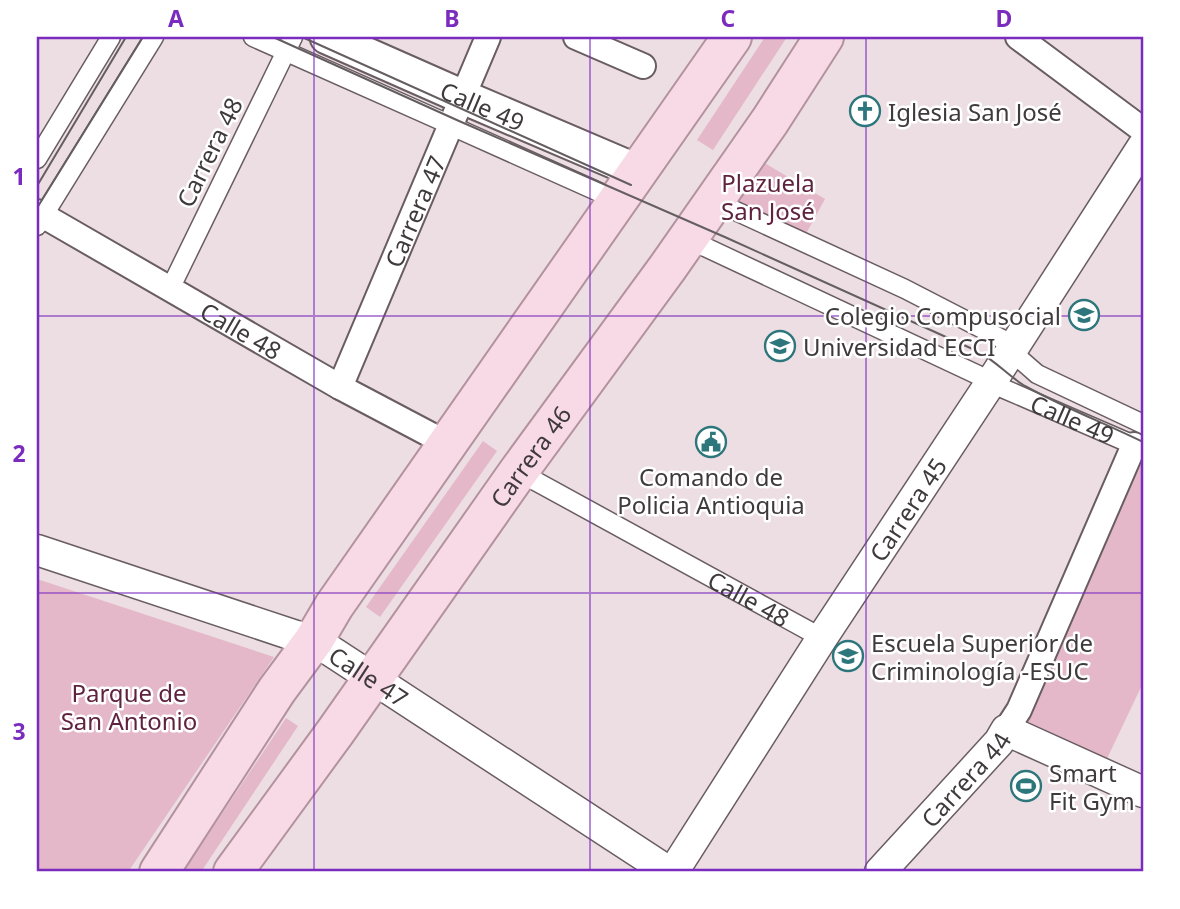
<svg xmlns="http://www.w3.org/2000/svg" width="1180" height="909" viewBox="0 0 1180 909" font-family="'Noto Sans',sans-serif">
<style>
.green{fill:#e4b8c9}
.lines{fill:none;stroke-linecap:round;stroke-linejoin:round}
.pedestrian-casing{stroke:#695d61;stroke-width:21}
.minor-casing{stroke:#695d61;stroke-width:28}
.tertiary-casing{stroke:#695d61;stroke-width:33}
.secondary-casing{stroke:#695d61;stroke-width:37}
.primary-casing{stroke:#b3929e;stroke-width:42}
.pedestrian{stroke:#fff;stroke-width:18}
.minor{stroke:#fff;stroke-width:24}
.tertiary{stroke:#fff;stroke-width:30}
.secondary{stroke:#fff;stroke-width:33}
.primary{stroke:#f7dae5;stroke-width:38}
.tram{stroke:#655e61;stroke-width:2}
.grid{fill:none;stroke:#7b2cbf;stroke-width:2;stroke-opacity:0.55}
.labels{text-anchor:middle;dominant-baseline:central;stroke-width:5;stroke-linejoin:round;paint-order:stroke}
.street-label{font-size:24px;fill:#3f3a3c;stroke:#fff}
.poi-label{font-size:24px;fill:#3f3a3c;stroke:#fff;text-anchor:start}
.park-label{font-size:24px;fill:#5f223f;stroke:#fff}
.neatline{fill:none;stroke:#7b2cbf;stroke-width:2.5}
.grid-label{font-size:23px;text-anchor:middle;font-weight:bold;fill:#7b2cbf}
</style>
<rect width="100%" height="100%" fill="#ecdee3"/>
<path class="green" d="M765,37H787L713,150L697,140Z
M758,159L825,199L802,241L725,206Z
M483,441L497,451L380,617L366,607Z
M1142,461H1143V683L1104,765L1028,729L1024,717Z
M37,579L274,657L128,872H37Z
M286,718L298,726L201,872H183Z"/>
<g class="lines">
<g class="pedestrian-casing">
<g id="pedestrian">
<path d="M253,37L444,122"/>
<path d="M456,128L619,201"/>
<path d="M37,159L111,37"/>
<path d="M714,201L905,289L1002,339"/>
<path d="M37,226L154,37"/>
<path d="M688,239L978,375"/>
<path d="M170,289L293,37"/>
<path d="M1021,360L1037,374L1143,424"/>
<path id="s1" d="M1002,388L1143,449"/>
<path id="s2" d="M528,477L822,638"/>
</g>
</g>
<g class="minor-casing">
<g id="minor">
<path d="M576,37L643,66"/>
<path d="M1018,37L1143,130"/>
<path id="s3" d="M37,212L340,387L448,444"/>
<path id="s4" d="M340,387L488,37"/>
<path d="M1006,730L1019,710L1134,445"/>
</g>
</g>
<g class="tertiary-casing">
<g id="tertiary">
<path id="s5" d="M37,550L296,636L314,640L669,872"/>
<path id="s6" d="M673,872L822,638L997,373L1143,146"/>
<path id="s7" d="M880,872L999,742L1006,730L1143,792"/>
</g>
</g>
<g class="secondary-casing">
<g id="secondary">
<path id="s8" d="M327,37L463,97L639,172"/>
</g>
</g>
<g class="primary-casing">
<g id="primary">
<path d="M159,872L277,690L314,640L334,606L732,37"/>
<path id="s9" d="M233,872L336,731L518,472L668,267L770,121L824,37"/>
</g>
</g>
<use href="#pedestrian" class="pedestrian"/>
<use href="#minor" class="minor"/>
<use href="#tertiary" class="tertiary"/>
<use href="#secondary" class="secondary"/>
<use href="#primary" class="primary"/>
<path class="tram" d="M273,37L459,121L727,238L977,351C995,360 1008,376 1025,386C1063,407 1104,423 1143,442
M302,37L631,185
M37,186L126,37
M37,208L143,37"/>
</g>
<path class="grid" d="M314,37V872M590,37V872M866,37V872M37,316H1143M37,593H1143"/>
<defs>
<g id="church-ring" transform="scale(1.575)"><circle r="9.5" fill="#fff" stroke="#2d767b" stroke-width="1.5"/><path d="M-1.2-6h2.4v3.5h3.3v2.4h-3.3V6h-2.4V-.1h-3.3v-2.4h3.3Z" fill="#2d767b"/></g>
<g id="school-ring" transform="scale(1.575)"><circle r="9.5" fill="#fff" stroke="#2d767b" stroke-width="1.5"/><path d="M0-5L7-2L0 1L-7-2ZM-4 1L0 2.5L4 1V4Q0 6-4 4Z" fill="#2d767b"/></g>
<g id="university-ring" transform="scale(1.575)"><circle r="9.5" fill="#fff" stroke="#2d767b" stroke-width="1.5"/><path d="M0-5L7-2L0 1L-7-2ZM-4 1L0 2.5L4 1V4Q0 6-4 4Z" fill="#2d767b"/></g>
<g id="civic-ring" transform="scale(1.575)"><circle r="9.5" fill="#fff" stroke="#2d767b" stroke-width="1.5"/><path d="M-.6-6.5H3V-4.5H.6V-3L4-1V1h2V6H-6V1h2V-1L-.6-3ZM-1.2 2.5V6h2.4V2.5Z" fill="#2d767b"/></g>
<g id="stadium-ring" transform="scale(1.575)"><circle r="9.5" fill="#fff" stroke="#2d767b" stroke-width="1.5"/><path d="M0-5a6.5 5 0 1 0 0 10a6.5 5 0 1 0 0-10ZM-3.5-1.8h7v3.6h-7Z" fill="#2d767b"/></g>
</defs>
<g fill-rule="evenodd">
<use href="#church-ring" x="865" y="111"/>
<use href="#school-ring" x="1084" y="315"/>
<use href="#university-ring" x="780" y="346"/>
<use href="#civic-ring" x="711" y="442"/>
<use href="#university-ring" x="848" y="656"/>
<use href="#stadium-ring" x="1026" y="786"/>
</g>
<g class="labels">
<g class="street-label">
<text stroke="none"><textPath href="#s8" startOffset="170">Calle 49</textPath></text>
<text transform="translate(209 152) rotate(-64)">Carrera 48</text>
<text stroke="none"><textPath href="#s4" startOffset="191">Carrera 47</textPath></text>
<text stroke="none"><textPath href="#s3" startOffset="236">Calle 48</textPath></text>
<text stroke="none"><textPath href="#s1" startOffset="77">Calle 49</textPath></text>
<text stroke="none"><textPath href="#s9" startOffset="511">Carrera 46</textPath></text>
<text stroke="none"><textPath href="#s6" startOffset="432">Carrera 45</textPath></text>
<text stroke="none"><textPath href="#s2" startOffset="252">Calle 48</textPath></text>
<text stroke="none"><textPath href="#s5" startOffset="357">Calle 47</textPath></text>
<text stroke="none"><textPath href="#s7" startOffset="126">Carrera 44</textPath></text>
</g>
<g class="poi-label">
<text x="888" y="111">Iglesia San José</text>
<text x="1061" y="315" text-anchor="end">Colegio Compusocial</text>
<text x="803" y="346">Universidad ECCI</text>
<text x="711" y="476" text-anchor="middle">Comando de<tspan x="711" dy="28">Policia Antioquia</tspan></text>
<text x="871" y="642">Escuela Superior de<tspan x="871" dy="28">Criminología -ESUC</tspan></text>
<text x="1049" y="772">Smart<tspan x="1049" dy="28">Fit Gym</tspan></text>
</g>
<g class="park-label">
<text x="768" y="182">Plazuela<tspan x="768" dy="28">San José</tspan></text>
<text x="129" y="692">Parque de<tspan x="129" dy="28">San Antonio</tspan></text>
</g>
</g>
<rect width="1180" height="909" fill="none" stroke="#ffffff" stroke-width="77"/>
<rect x="38" y="38" width="1104" height="832" class="neatline"/>
<g class="grid-label">
<text x="176" y="27">A</text>
<text x="452" y="27">B</text>
<text x="728" y="27">C</text>
<text x="1004" y="27">D</text>
<text x="19" y="185">1</text>
<text x="19" y="462">2</text>
<text x="19" y="740">3</text>
</g>
</svg>
